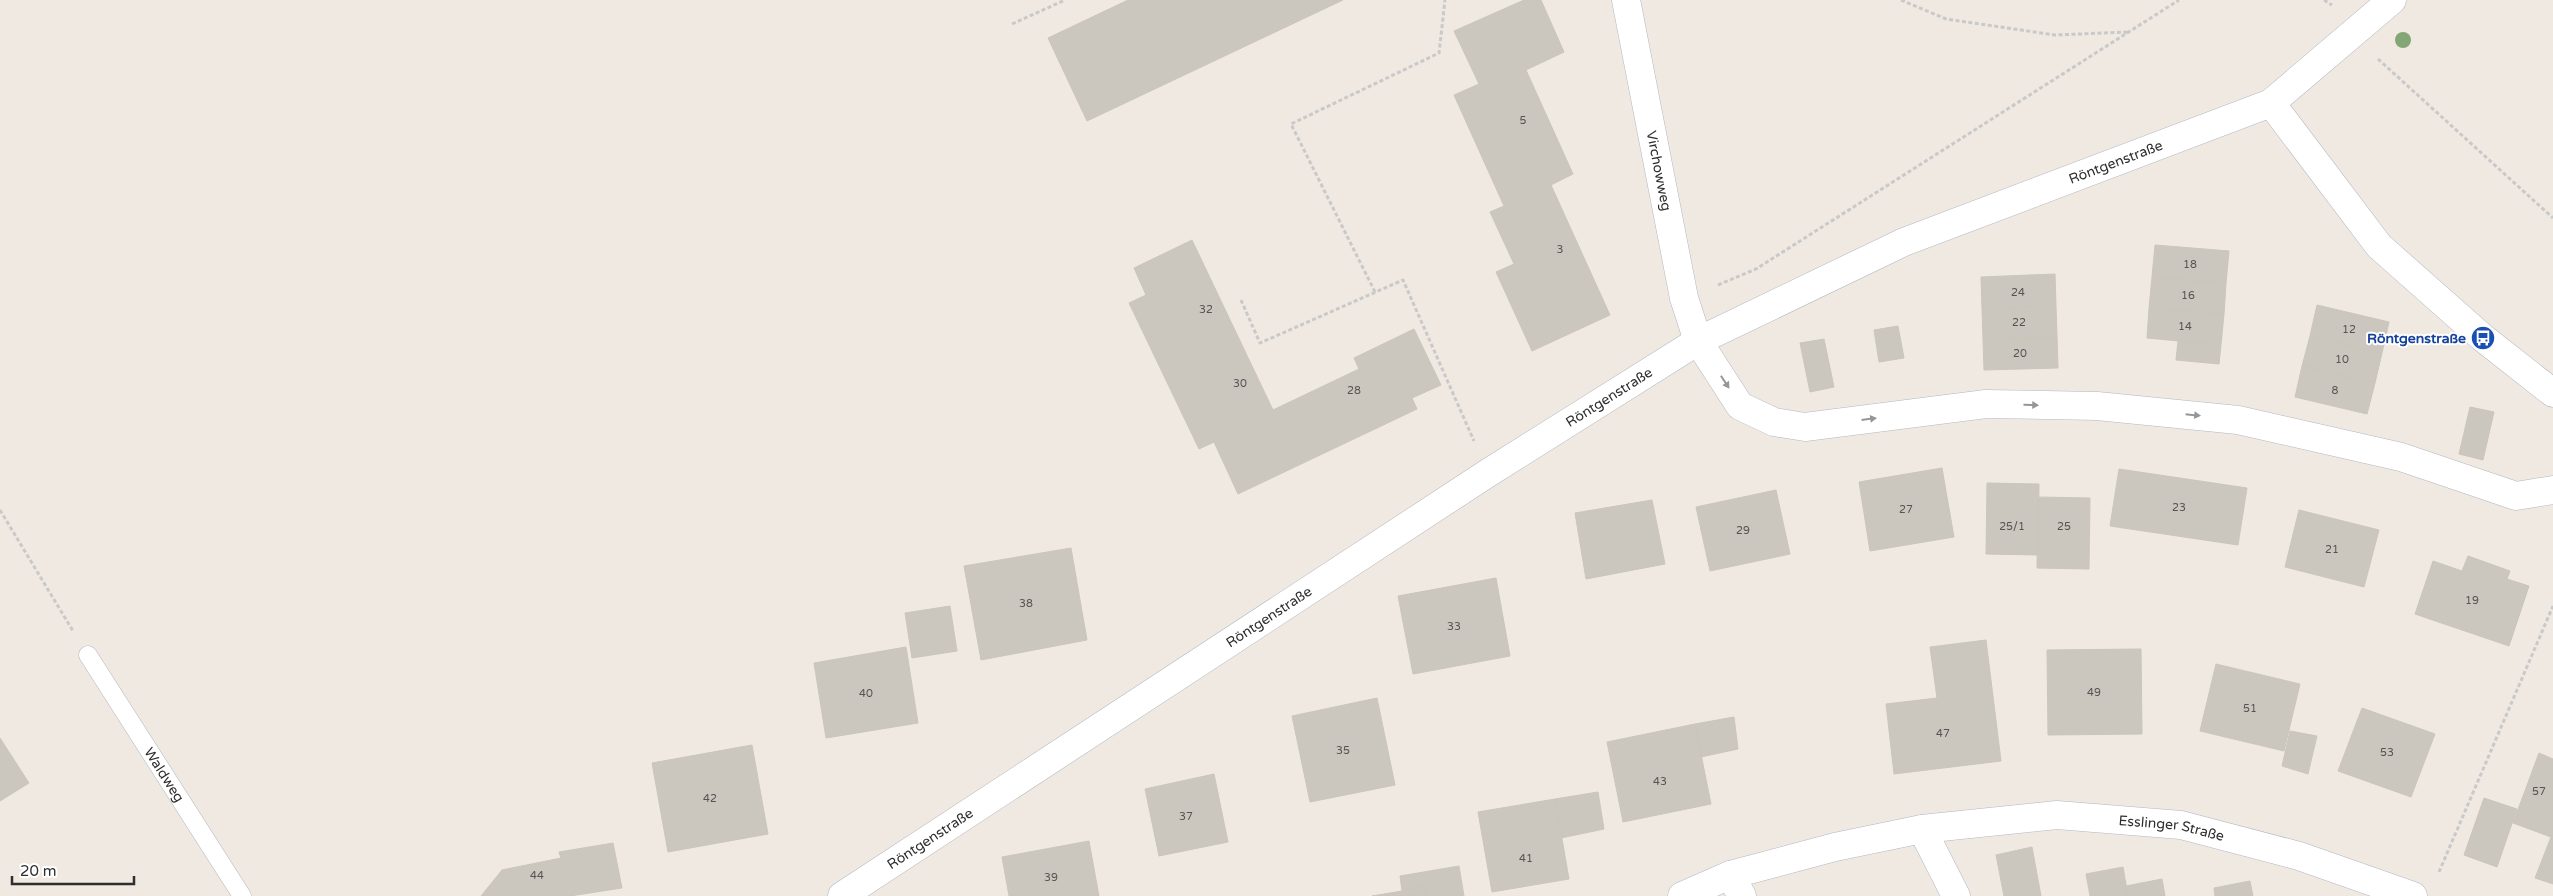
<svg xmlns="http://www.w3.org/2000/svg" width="2553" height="896" viewBox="0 0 2553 896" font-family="'Varela Round',sans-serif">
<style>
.building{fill:#cbc7bf;stroke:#cbc5ba}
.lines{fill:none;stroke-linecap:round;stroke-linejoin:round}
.lane-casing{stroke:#b4b7c1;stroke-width:19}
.street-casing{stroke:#b4b7c1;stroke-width:29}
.path{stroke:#c9c9c9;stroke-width:3;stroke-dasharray:4 2.5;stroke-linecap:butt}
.lane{stroke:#fff;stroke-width:18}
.street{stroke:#fff;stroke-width:28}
.tree{fill:#84a574}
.oneway{fill:#969696}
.labels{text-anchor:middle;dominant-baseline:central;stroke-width:4;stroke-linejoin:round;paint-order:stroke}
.number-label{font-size:11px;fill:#555452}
.street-label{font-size:14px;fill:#2e2e2e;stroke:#fff}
.transit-label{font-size:14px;font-weight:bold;fill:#164399;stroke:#fff;text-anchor:end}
</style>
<rect width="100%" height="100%" fill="#efe9e1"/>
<path class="building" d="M1128,0H1343L1087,121L1048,38Z
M1524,0H1541L1564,52L1526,70L1573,174L1551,185L1610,315L1532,351L1496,272L1514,264L1490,212L1504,206L1454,95L1479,84L1454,31Z
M1192,240L1273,410L1359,369L1354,358L1414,329L1441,385L1412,398L1417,409L1238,494L1214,442L1199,449L1129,303L1146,295L1134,268Z
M2155,245L2229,251L2226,283L2152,277Z
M2055,274L2056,306L1982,309L1981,277Z
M2152,277L2226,283L2224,314L2149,308Z
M2317,305L2389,322L2382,353L2310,336Z
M2056,306L2057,336L1983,339L1982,309Z
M2149,308L2224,314L2221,345L2147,338Z
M1898,326L1904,358L1879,362L1874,330Z
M2057,336L2058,368L1984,370L1983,339Z
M2310,336L2382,353L2375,383L2302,366Z
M1824,339L1834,387L1810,392L1800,343Z
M2178,341L2221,345L2219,364L2176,360Z
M2302,366L2375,383L2367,414L2295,397Z
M2470,407L2494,412L2483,460L2459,454Z
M1942,468L1954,537L1870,551L1859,482Z
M2119,469L2247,488L2238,545L2110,526Z
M1987,483L2039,484L2038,555L1986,554Z
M1776,490L1790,554L1710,571L1696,507Z
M2038,497L2090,498L2089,569L2037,568Z
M1652,500L1665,564L1586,579L1575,513Z
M2299,510L2379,530L2364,587L2285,567Z
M1071,548L1087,640L981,660L964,566Z
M2468,556L2510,571L2507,579L2529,586L2509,646L2415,614L2433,561L2462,571Z
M1496,578L1510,656L1413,674L1398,596Z
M950,606L957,651L912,658L905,613Z
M1986,640L2001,761L1894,774L1886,704L1937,698L1930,647Z
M906,647L918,723L826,738L814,663Z
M2141,649L2142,734L2048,735L2047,650Z
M2216,664L2300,684L2284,751L2200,731Z
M1377,698L1395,785L1310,802L1292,716Z
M2362,708L2435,734L2411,797L2338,771Z
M1734,717L1738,749L1701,757L1695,724Z
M1695,724L1711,804L1623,822L1607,742Z
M2290,731L2317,736L2308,774L2282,766Z
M0,738L29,783L0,801Z
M752,745L768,834L668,852L652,763Z
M2539,753L2553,759V884L2535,878L2551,837L2513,823Z
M1214,774L1228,842L1159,856L1145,789Z
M1598,792L1604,829L1561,838L1555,799Z
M2484,798L2517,809L2497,867L2464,855Z
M1555,799L1569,879L1492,892L1478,812Z
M1089,841L1099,896H1009L1002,857Z
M613,843L622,888L570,896L581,879L563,865L559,852Z
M2032,847L2041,896H2004L1996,855Z
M561,858L563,865L581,879L570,896H481L502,870Z
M1459,866L1464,896H1426L1424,887L1402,891L1400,876Z
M2123,867L2128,896H2090L2086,874Z
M2162,879L2165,896H2128L2126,886Z
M2250,881L2253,896H2215L2214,888Z
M1424,887L1426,896H1372L1402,891Z"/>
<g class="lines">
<g class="lane-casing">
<g id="lane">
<path id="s1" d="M88,655L242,896"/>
</g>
</g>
<g class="street-casing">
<g id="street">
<path id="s2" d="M1626,0L1684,298L1698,341L1740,406L1774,422L1805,427L1986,404L2097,406L2238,420L2401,457L2516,496L2553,490"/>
<path d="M2271,103L2379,246L2483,338L2553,393"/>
<path d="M1922,829L1956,896"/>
<path d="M1730,875L1742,896"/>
<path id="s3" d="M842,896L1488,473L1698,341L1904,242L2271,103L2392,0"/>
<path id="s4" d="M1682,896L1730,875L1835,847L1922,829L2057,815L2181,825L2299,856L2413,896"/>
</g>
</g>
<path class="path" d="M1901,0L1946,19L2055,35L2128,32
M2324,0L2332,5
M1012,24L1065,0
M2378,59L2553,218
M1718,285L1756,269L2179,0
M1375,292L1291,124L1439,53L1445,0
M1241,300L1260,343L1403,280L1474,441
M0,510L73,631
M2439,872L2553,606"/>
<use href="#lane" class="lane"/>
<use href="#street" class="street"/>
</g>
<circle class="tree" cx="2403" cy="40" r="8"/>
<defs><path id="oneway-solid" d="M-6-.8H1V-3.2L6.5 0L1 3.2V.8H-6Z" transform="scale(1.25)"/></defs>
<g class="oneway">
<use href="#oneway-solid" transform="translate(1725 382) rotate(57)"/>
<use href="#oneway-solid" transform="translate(2031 405) rotate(1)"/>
<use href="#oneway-solid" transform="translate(2193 415) rotate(6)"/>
<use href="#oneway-solid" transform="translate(1869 419) rotate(-7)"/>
</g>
<defs>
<g id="bus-disc" transform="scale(1.25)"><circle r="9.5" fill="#1a4fb4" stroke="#fff"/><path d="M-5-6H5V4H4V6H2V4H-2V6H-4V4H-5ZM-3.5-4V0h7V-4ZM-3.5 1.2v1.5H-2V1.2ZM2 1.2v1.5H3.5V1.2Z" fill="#fff"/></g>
</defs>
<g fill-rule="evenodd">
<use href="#bus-disc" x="2483" y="338"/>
</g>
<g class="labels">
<g class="number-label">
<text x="1523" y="120">5</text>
<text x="1560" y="249">3</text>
<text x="2190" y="264">18</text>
<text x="2018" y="292">24</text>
<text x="2188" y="295">16</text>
<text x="1206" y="309">32</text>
<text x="2019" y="322">22</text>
<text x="2185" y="326">14</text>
<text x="2349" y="329">12</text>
<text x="2020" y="353">20</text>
<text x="2342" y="359">10</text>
<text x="1240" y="383">30</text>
<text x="1354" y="390">28</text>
<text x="2335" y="390">8</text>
<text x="2179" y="507">23</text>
<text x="1906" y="509">27</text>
<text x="2012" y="526">25/1</text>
<text x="2064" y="526">25</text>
<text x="1743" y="530">29</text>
<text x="2332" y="549">21</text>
<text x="2472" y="600">19</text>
<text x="1026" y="603">38</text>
<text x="1454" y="626">33</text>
<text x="2094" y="692">49</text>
<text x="866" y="693">40</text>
<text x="2250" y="708">51</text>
<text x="1943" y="733">47</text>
<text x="1343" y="750">35</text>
<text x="2387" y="752">53</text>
<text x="1660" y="781">43</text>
<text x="2539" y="791">57</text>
<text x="710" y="798">42</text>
<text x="1186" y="816">37</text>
<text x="1526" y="858">41</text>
<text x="537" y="875">44</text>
<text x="1051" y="877">39</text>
</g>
<g class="street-label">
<text stroke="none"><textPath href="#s3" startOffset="1475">Röntgenstraße</textPath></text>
<text stroke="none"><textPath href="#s2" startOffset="174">Virchowweg</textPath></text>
<text stroke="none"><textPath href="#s3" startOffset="915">Röntgenstraße</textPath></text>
<text stroke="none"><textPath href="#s3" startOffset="510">Röntgenstraße</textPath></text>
<text stroke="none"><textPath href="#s1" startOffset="142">Waldweg</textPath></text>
<text stroke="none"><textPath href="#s4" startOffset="501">Esslinger Straße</textPath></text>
<text stroke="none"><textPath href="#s3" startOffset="105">Röntgenstraße</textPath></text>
</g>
<g class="transit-label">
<text x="2466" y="338">Röntgenstraße</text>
</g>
</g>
<path d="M12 876v8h122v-8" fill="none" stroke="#2e2e2e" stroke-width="2.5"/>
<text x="20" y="876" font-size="15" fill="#2e2e2e" stroke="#ffffff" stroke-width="4" paint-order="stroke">20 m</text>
</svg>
